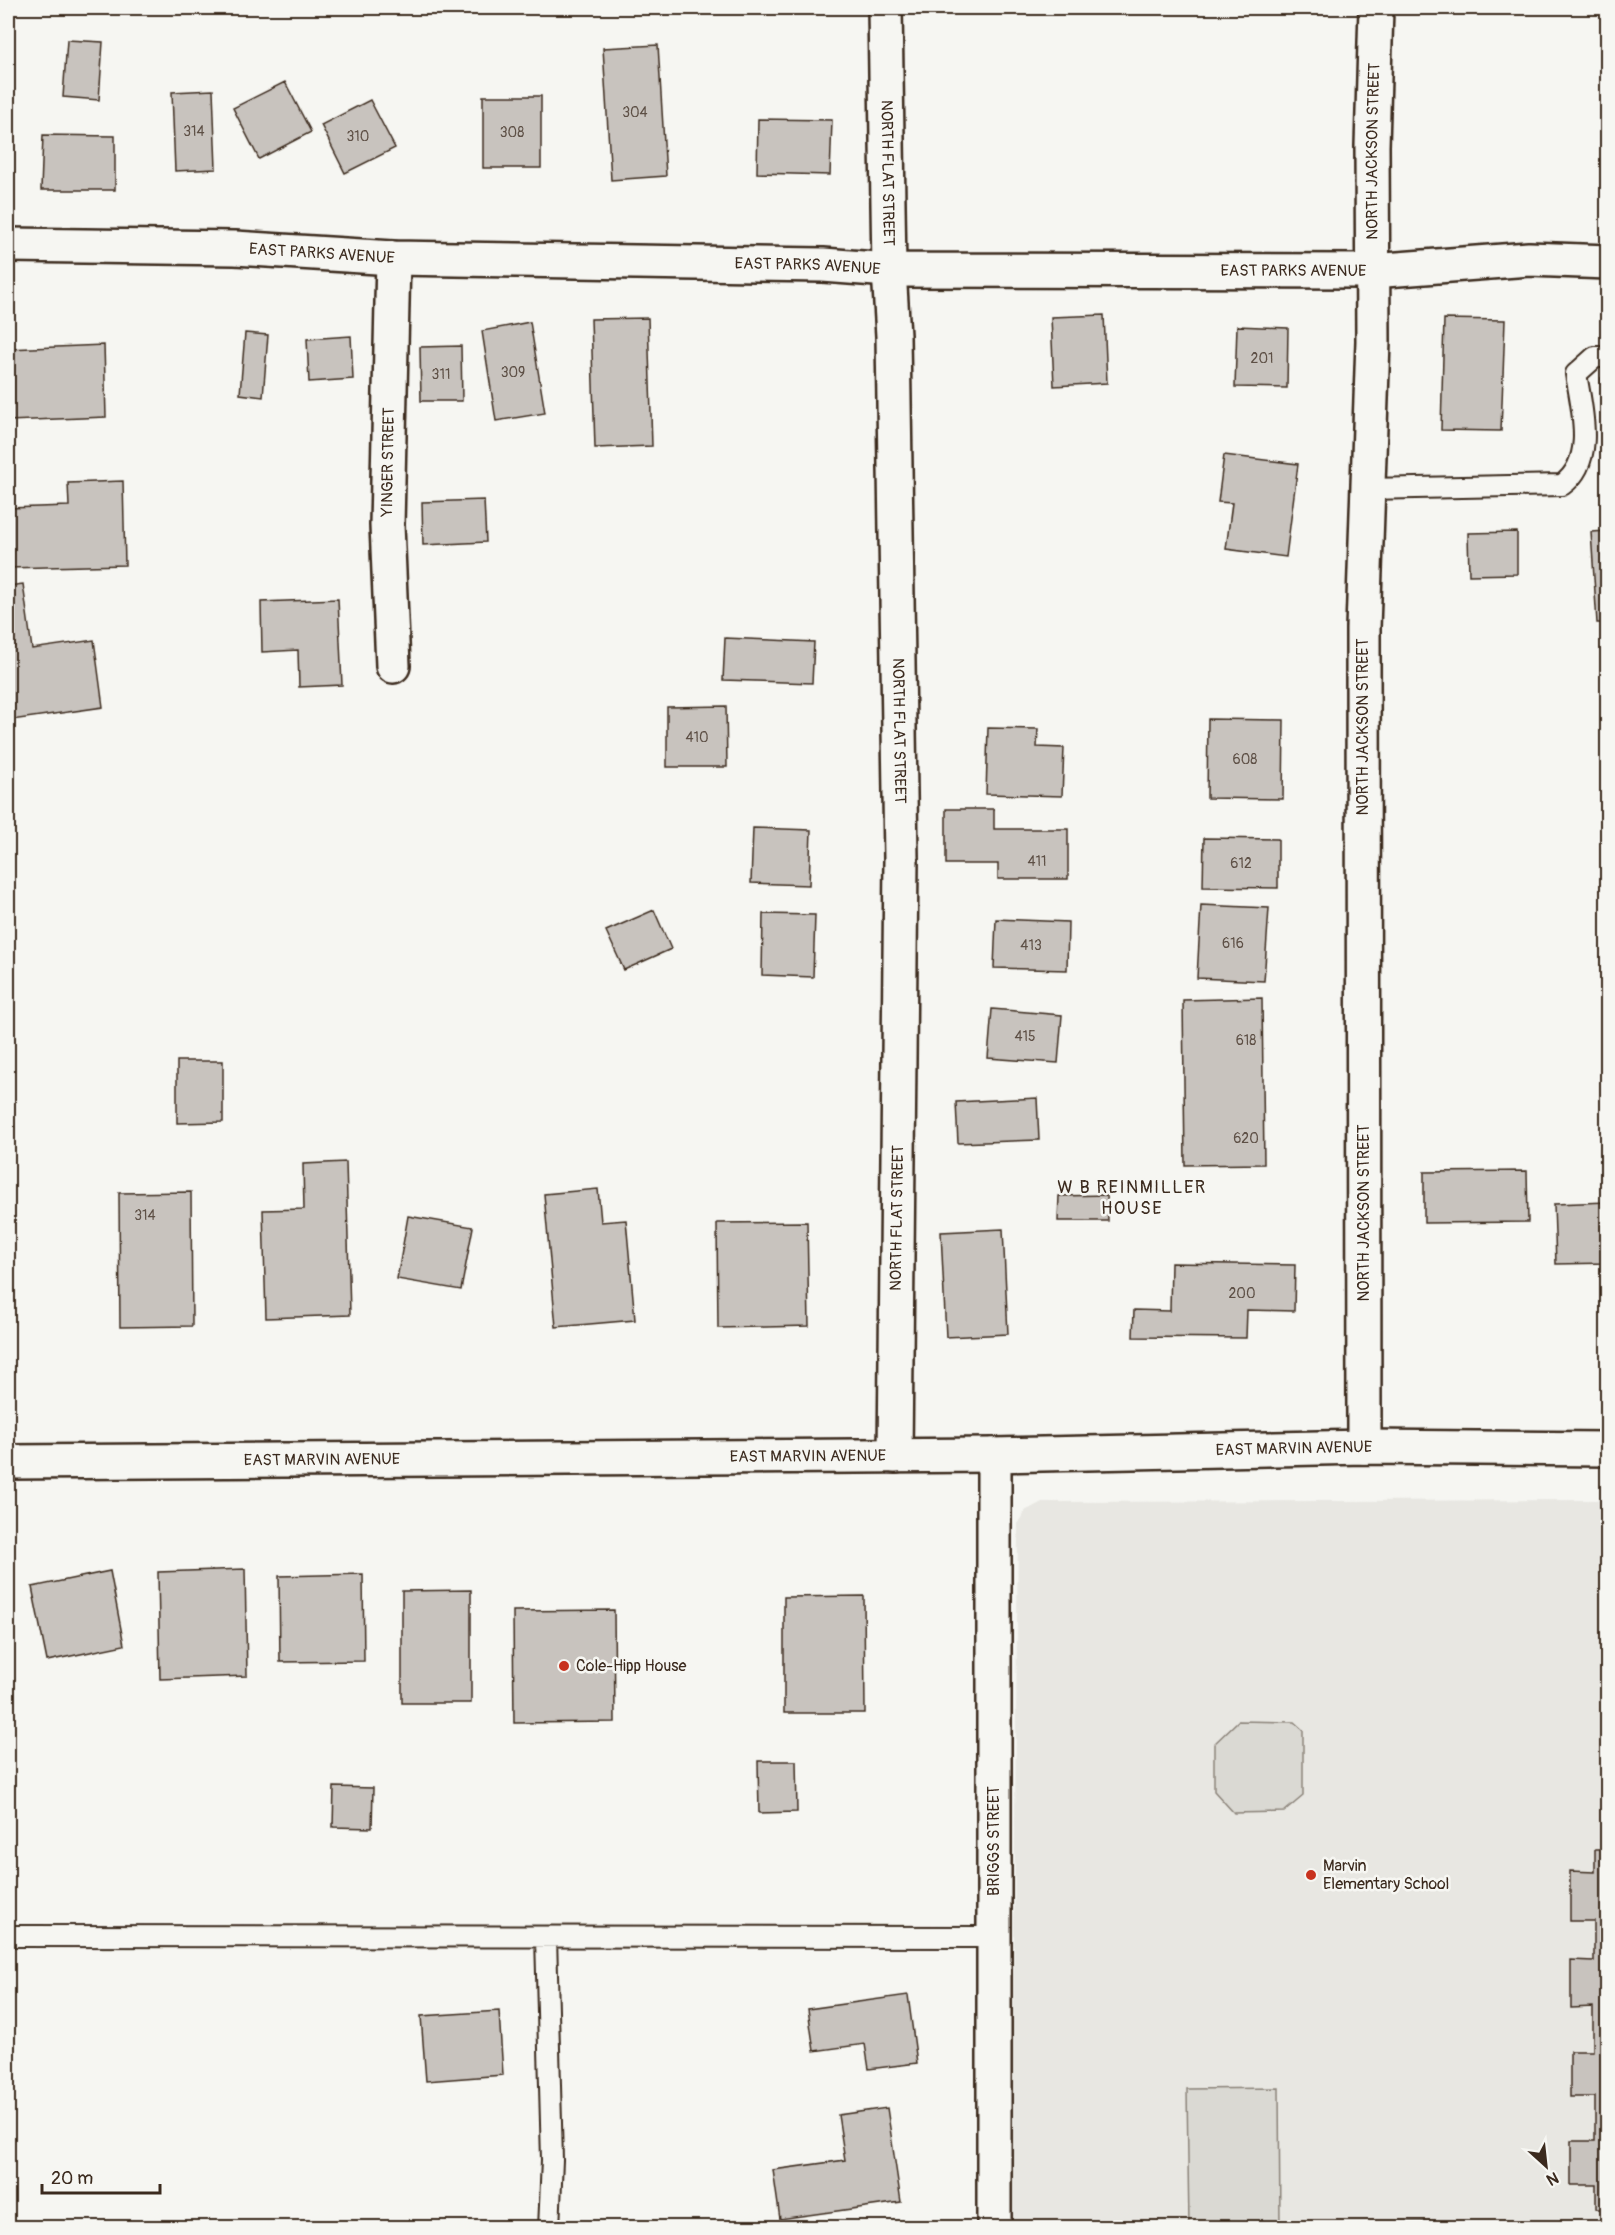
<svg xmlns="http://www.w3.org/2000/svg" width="1615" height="2235" viewBox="0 0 1615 2235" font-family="Pangolin,sans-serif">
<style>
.built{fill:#e8e7e2}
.green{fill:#dad9d3;stroke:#8a8278;stroke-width:1.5}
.building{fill:#c8c3be;stroke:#3b2a1e;stroke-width:1.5}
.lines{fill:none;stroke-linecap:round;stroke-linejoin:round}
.lane-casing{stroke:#3b2a1e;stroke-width:24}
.street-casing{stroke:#3b2a1e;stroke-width:38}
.secondary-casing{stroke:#3b2a1e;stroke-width:38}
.lane{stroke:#f6f6f2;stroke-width:20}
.street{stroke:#f6f6f2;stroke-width:33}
.secondary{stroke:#f6f6f2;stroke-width:33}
.poi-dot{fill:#c8321e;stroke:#f6f6f2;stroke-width:2}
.labels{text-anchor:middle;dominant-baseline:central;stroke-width:5;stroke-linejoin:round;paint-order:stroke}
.number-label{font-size:14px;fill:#5e5046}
.street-label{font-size:16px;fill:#3b2a1e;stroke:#f6f6f2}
.poi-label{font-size:16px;fill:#3b2a1e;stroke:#f6f6f2;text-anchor:start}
.neighbourhood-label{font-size:18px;letter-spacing:1.5px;fill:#3b2a1e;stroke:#f6f6f2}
</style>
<rect width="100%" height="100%" fill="#f6f6f2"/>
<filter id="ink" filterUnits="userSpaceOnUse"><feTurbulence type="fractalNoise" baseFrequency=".0167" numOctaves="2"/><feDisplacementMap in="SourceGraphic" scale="12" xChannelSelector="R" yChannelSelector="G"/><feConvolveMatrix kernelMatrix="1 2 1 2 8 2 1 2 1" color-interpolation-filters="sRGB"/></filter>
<g filter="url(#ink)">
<path class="built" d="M1607,1500V2227L1011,2228L1018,1523L1025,1511L1042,1502Z"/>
<path class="green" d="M1238,1721L1294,1722L1303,1730V1796L1284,1812L1234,1813L1214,1791V1744Z
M1279,2088L1280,2227H1189L1187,2089Z
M1432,2221L1440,2227H1373V2222Z"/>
<path class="building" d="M67,40L103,42L99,100L63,97Z
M658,45L666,176L611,180L603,48Z
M285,82L311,132L259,159L233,108Z
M213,90L216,169L175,171L172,92Z
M483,96H541V168H483Z
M370,100L395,148L345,173L321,125Z
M758,119L832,120L830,175L757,173Z
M43,135L115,136V190H41Z
M1104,315L1107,383L1054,386L1051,317Z
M648,318L652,446L595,448L591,319Z
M1444,319L1505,320L1501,431L1441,430Z
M530,322L545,413L496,421L482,331Z
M1237,326L1288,328L1287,388L1235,387Z
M245,333L268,335L263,397L240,394Z
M351,336L353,379L309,382L307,339Z
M104,345L106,417L8,421V349Z
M461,346L462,401H421L420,347Z
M1608,377V503L1601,378Z
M1224,455L1298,464L1286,557L1226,549L1232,503L1218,502Z
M123,481L125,565L8,568V508L69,506L68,483Z
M484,500L486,542L423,545L422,502Z
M1608,531V623H1597L1591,532Z
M1517,532V574L1469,575L1468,533Z
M23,584L32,649L94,640L103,707L12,720L8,693V586Z
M338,599L342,685L299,687L298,650L262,652L261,602Z
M725,638L814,642L812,683L723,680Z
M726,706L727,767H667V707Z
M1208,719L1284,720L1283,799L1207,798Z
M988,728L1038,729L1037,747L1064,748L1062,796L986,794Z
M946,809H994V829H1068V879H998V864H946Z
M753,828L811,830L809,885L751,883Z
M1204,838L1278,839V888L1203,887Z
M1201,905L1269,908L1264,981L1197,978Z
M654,910L671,949L624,970L606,931Z
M763,914L815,915L813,977L762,975Z
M996,919L1068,922L1067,970L994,968Z
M1262,998L1264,1164L1185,1165L1183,1000Z
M992,1009L1062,1015L1058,1063L988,1058Z
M177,1061H223V1122L177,1123Z
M1037,1098L1039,1140L958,1143L956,1102Z
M346,1162L350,1315L266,1318L263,1210L304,1209L303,1164Z
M1527,1171L1528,1222L1424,1223V1172Z
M598,1189L601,1222L626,1220L635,1320L556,1327L544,1194Z
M191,1192L192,1326L120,1327L119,1193Z
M1107,1195L1108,1221H1058L1059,1196Z
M1608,1202V1263L1556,1264L1554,1204Z
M408,1216L473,1227L461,1290L397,1279Z
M807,1222L809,1326L718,1328L717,1223Z
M1003,1229L1008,1334L946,1337L941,1232Z
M1171,1263L1295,1265L1294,1311L1247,1310L1246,1338L1133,1337L1134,1310L1170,1311Z
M245,1569L247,1676L160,1679L158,1572Z
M110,1571L124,1645L47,1661L32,1587Z
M363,1574L364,1661L280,1662L279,1576Z
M471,1590V1703H402V1591Z
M864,1596L865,1713H784V1597Z
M614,1610L615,1722L514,1723L513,1611Z
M758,1761H796L797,1812L759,1813Z
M334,1787L373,1788L372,1828L333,1827Z
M1595,1849H1608V2209H1596V2185H1571V2141H1595V2097H1570V2051H1593V2007L1571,2008V1960L1594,1961V1921H1570V1871L1595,1872Z
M908,1995L917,2063L869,2069L865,2044L814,2051L808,2009Z
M499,2011L503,2075L426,2081L421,2016Z
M887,2108L901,2202L780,2219L773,2170L845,2160L838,2115Z"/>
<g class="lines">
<g class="lane-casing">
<path id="lane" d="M1368,489L1562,485C1596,461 1582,410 1576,374L1595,357H1608
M8,1936L994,1937
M546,1937L552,2160L549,2228"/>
</g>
<g class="street-casing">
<g id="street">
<path id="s1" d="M885,8L889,270L893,336L901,859L895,1456"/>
<path id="s2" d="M8,245L235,248L393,258L823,265L889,270L1372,271L1529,259L1608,262"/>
<path d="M393,258L387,525L393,666"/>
<path id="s3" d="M1364,1447L1363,628L1373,341L1372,146L1376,8"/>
<path d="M994,2228V1455"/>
</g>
</g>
<g class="secondary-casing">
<g id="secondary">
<path id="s4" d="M8,1462L994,1455L1364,1447L1608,1449"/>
</g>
</g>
<use href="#lane" class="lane"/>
<use href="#street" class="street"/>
<use href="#secondary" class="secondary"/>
</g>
</g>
<g class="poi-dot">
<circle cx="564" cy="1666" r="6"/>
<circle cx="1311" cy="1875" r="6"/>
</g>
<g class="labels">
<g class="number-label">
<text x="635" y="112">304</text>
<text x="194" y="131">314</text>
<text x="512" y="132">308</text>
<text x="358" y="136">310</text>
<text x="1262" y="358">201</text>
<text x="513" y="372">309</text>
<text x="441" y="374">311</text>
<text x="697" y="737">410</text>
<text x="1245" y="759">608</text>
<text x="1037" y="861">411</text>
<text x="1241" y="863">612</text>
<text x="1233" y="943">616</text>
<text x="1031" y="945">413</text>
<text x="1025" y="1036">415</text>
<text x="1246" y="1040">618</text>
<text x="1246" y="1138">620</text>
<text x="145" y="1215">314</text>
<text x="1242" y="1293">200</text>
</g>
<g class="street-label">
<text stroke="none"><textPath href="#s3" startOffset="1296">NORTH JACKSON STREET</textPath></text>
<text stroke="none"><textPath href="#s1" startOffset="165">NORTH FLAT STREET</textPath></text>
<text stroke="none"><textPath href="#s2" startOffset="314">EAST PARKS AVENUE</textPath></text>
<text stroke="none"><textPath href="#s2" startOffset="800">EAST PARKS AVENUE</textPath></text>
<text stroke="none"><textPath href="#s2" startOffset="1286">EAST PARKS AVENUE</textPath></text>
<text transform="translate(388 462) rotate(-89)">YINGER STREET</text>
<text transform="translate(1363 727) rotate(-90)">NORTH JACKSON STREET</text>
<text stroke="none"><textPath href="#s1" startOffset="723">NORTH FLAT STREET</textPath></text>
<text transform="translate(1364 1213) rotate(-90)">NORTH JACKSON STREET</text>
<text transform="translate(897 1218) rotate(-89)">NORTH FLAT STREET</text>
<text stroke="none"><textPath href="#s4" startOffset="1286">EAST MARVIN AVENUE</textPath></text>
<text stroke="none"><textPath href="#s4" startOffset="800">EAST MARVIN AVENUE</textPath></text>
<text stroke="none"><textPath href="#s4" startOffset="314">EAST MARVIN AVENUE</textPath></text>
<text transform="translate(994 1841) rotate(-90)">BRIGGS STREET</text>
</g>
<g class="poi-label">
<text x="576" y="1666">Cole-Hipp House</text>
<text x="1323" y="1866">Marvin<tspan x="1323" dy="18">Elementary School</tspan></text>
</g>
<g class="neighbourhood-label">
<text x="1132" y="1187">W B REINMILLER<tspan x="1132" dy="21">HOUSE</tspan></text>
</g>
</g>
<rect width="1615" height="2235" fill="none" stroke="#f6f6f2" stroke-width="30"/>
<rect x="15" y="15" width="1585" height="2205" fill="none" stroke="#3b2a1e" stroke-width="2" filter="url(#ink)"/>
<g transform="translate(1546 2166) rotate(153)" stroke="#f6f6f2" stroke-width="4.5" paint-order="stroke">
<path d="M0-4.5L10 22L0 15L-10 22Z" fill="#3b2a1e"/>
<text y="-9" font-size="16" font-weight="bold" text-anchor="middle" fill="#3b2a1e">N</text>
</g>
<path d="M42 2184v9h118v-9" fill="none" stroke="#3b2a1e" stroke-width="3"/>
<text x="51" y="2184" font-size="18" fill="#3b2a1e" stroke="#f6f6f2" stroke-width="4.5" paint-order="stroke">20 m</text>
</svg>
